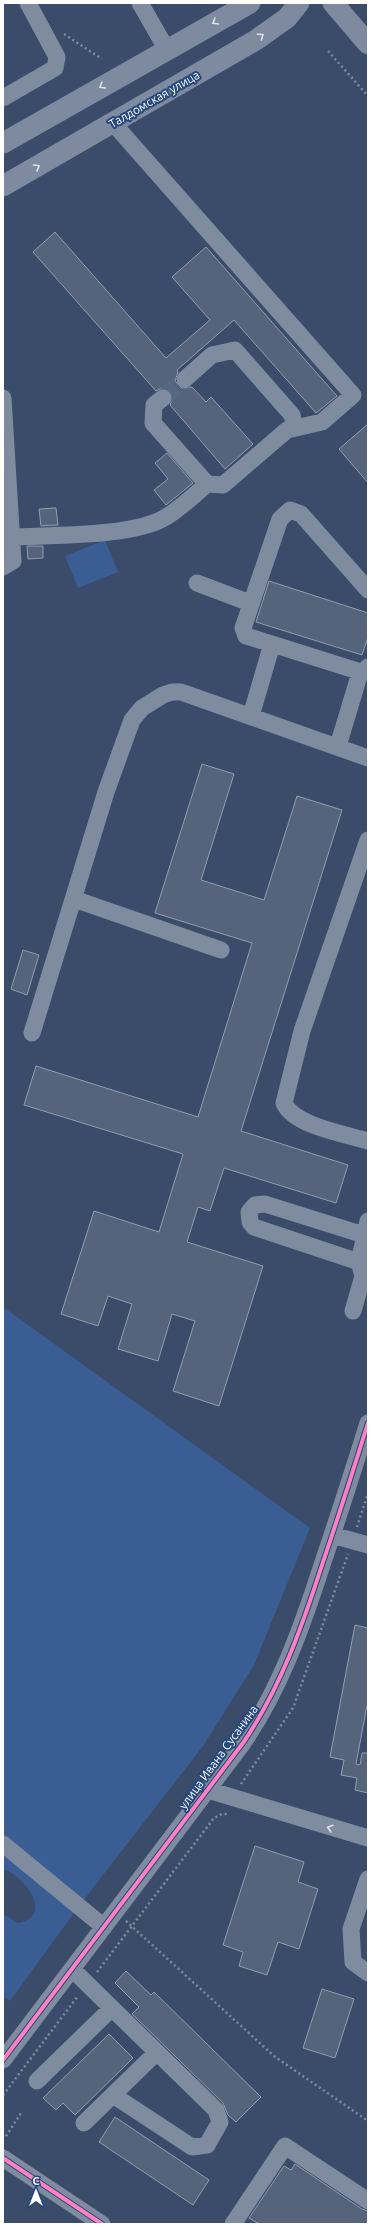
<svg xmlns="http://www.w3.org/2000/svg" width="371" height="2227" viewBox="0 0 371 2227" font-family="Ubuntu,sans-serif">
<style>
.green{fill:#3a5e93}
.building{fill:#55647b;stroke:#929daf}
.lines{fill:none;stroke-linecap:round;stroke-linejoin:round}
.minor-tunnel{stroke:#586780;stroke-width:17;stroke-dasharray:17 8;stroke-linecap:butt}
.path{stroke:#7f8ca0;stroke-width:2.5;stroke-dasharray:2 3;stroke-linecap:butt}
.minor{stroke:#7f8ca0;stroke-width:17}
.major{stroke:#7e8a9f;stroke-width:21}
.cycleway-casing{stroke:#26487d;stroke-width:6}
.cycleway{stroke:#ff80c0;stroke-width:4}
.oneway{stroke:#dfe2e7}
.labels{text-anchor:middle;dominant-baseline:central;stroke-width:4;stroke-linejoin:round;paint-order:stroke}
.street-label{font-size:12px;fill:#fff;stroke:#26487d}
</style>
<rect width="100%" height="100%" fill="#3a4c69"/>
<path class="green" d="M105,540L118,572L78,588L65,556Z
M3,1307L310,1528L254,1665L203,1746L79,1906L10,2001L3,1996V1914L18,1923C55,1916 25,1876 3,1869Z"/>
<path class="building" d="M55,232L166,358L210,320L172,277L206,247L337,396L316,413L234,320L177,370L178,372L175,381L182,388L192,387L206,402L211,397L253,444L225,469L170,405L173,397L171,392L162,388L156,391L33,252Z
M368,424V483L339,449Z
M167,453L193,483L166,505L154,490L168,479L155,463Z
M56,508L58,525L41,526L39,509Z
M27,546H43V558L28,559Z
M269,581L368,613V637L362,655L256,622Z
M202,764L234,774L201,880L264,900L297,796L342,810L241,1131L348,1165L336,1203L224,1168L210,1211L198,1207L187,1242L263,1266L219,1406L173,1391L195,1321L172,1314L158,1361L118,1349L132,1304L108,1296L98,1326L61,1314L94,1211L159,1232L183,1154L24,1105L36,1066L198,1117L252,943L155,913Z
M23,950L39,955L27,995L11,989Z
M355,1625L368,1628V1700L356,1764L360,1765L362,1753H368V1793L355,1790L357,1778L341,1775L344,1760L330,1757Z
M255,1846L304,1862L298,1882L318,1889L299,1949L278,1942L267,1975L239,1966L243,1952L223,1945Z
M126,1971L151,1995L154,1992L261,2097L236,2122L228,2115L223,2103L132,2014L139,2007L115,1983Z
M322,1989L354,1999L335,2058L303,2048Z
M109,2034L133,2058L75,2115L63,2103L56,2110L43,2098Z
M115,2117L209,2180L193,2205L99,2142Z
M295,2164L362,2209L368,2211V2224H259L249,2218L284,2166L291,2170Z"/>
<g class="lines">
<path class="minor-tunnel" d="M163,398L185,379"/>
<path class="path" d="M64,34L102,59
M328,51L368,96
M357,1527L368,1493
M241,1784L293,1708L348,1554
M126,1921L274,2056L368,2121
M97,1972L214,1818L222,1814H229
M3,2095L78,1996
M6,2136L21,2113"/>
<path class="minor" d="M140,3L167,50
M3,98L55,68L57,57L28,3
M113,123L353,395L322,422L287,430L223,485L207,484L153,423L154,405L163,398
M185,379L212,355L235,350L292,415L295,428
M3,398L13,561L3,567
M12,537C51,535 134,537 166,517C181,508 194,495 207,484
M197,583L250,603
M272,644L361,672
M251,716L272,644L246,636L243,628L280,519L290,510L301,514L368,590
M338,746L359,676L368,667
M368,840L302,1031L284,1103C294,1126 345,1134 368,1141
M74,899L221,950
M32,1033L106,792L132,720L142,708L163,695L172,692H181L368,758
M359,1262L254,1227L250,1222L249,1212L255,1205L265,1204L364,1235
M353,1311L363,1276L359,1262L368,1221
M332,1535L368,1545
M208,1790L368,1838
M3,1844L104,1927
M368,1879L351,1929L353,1962L368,1973
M72,1969L216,2110L220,2122L207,2145L192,2147L113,2095
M3,2060L243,1743C280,1689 302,1627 322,1565C338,1518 353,1471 368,1423
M37,2081L112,2008
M84,2123L157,2052
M3,2158L102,2224
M233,2224L285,2146L368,2201"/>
<path class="major" d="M333,3L368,44
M3,143L250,3
M3,186L256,40L287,18L299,3"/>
<g class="cycleway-casing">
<path id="cycleway" d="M3,2060L243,1743C280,1689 302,1627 322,1565C338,1518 353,1471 368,1423
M3,2158L102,2224"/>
</g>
<use href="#cycleway" class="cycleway"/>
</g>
<defs><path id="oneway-chevron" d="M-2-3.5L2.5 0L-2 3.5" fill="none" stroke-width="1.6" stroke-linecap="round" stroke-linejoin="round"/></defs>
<g class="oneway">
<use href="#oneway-chevron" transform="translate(215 22) rotate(150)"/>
<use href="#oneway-chevron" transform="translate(261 36) rotate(-35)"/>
<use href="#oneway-chevron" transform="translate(102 86) rotate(150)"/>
<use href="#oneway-chevron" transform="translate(37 167) rotate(-30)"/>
<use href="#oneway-chevron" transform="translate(330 1828) rotate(-163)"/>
</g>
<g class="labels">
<g class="street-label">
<text transform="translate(154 99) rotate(-30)">Талдомская улица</text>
<text transform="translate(218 1757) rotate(-54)">улица Ивана Сусанина</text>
</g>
</g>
<rect width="371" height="2227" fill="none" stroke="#ffffff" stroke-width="8"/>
<g transform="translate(36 2191)" stroke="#26487d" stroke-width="3" paint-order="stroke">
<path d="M0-3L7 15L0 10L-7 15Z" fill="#ffffff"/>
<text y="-6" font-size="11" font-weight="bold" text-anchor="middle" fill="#ffffff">С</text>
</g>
</svg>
